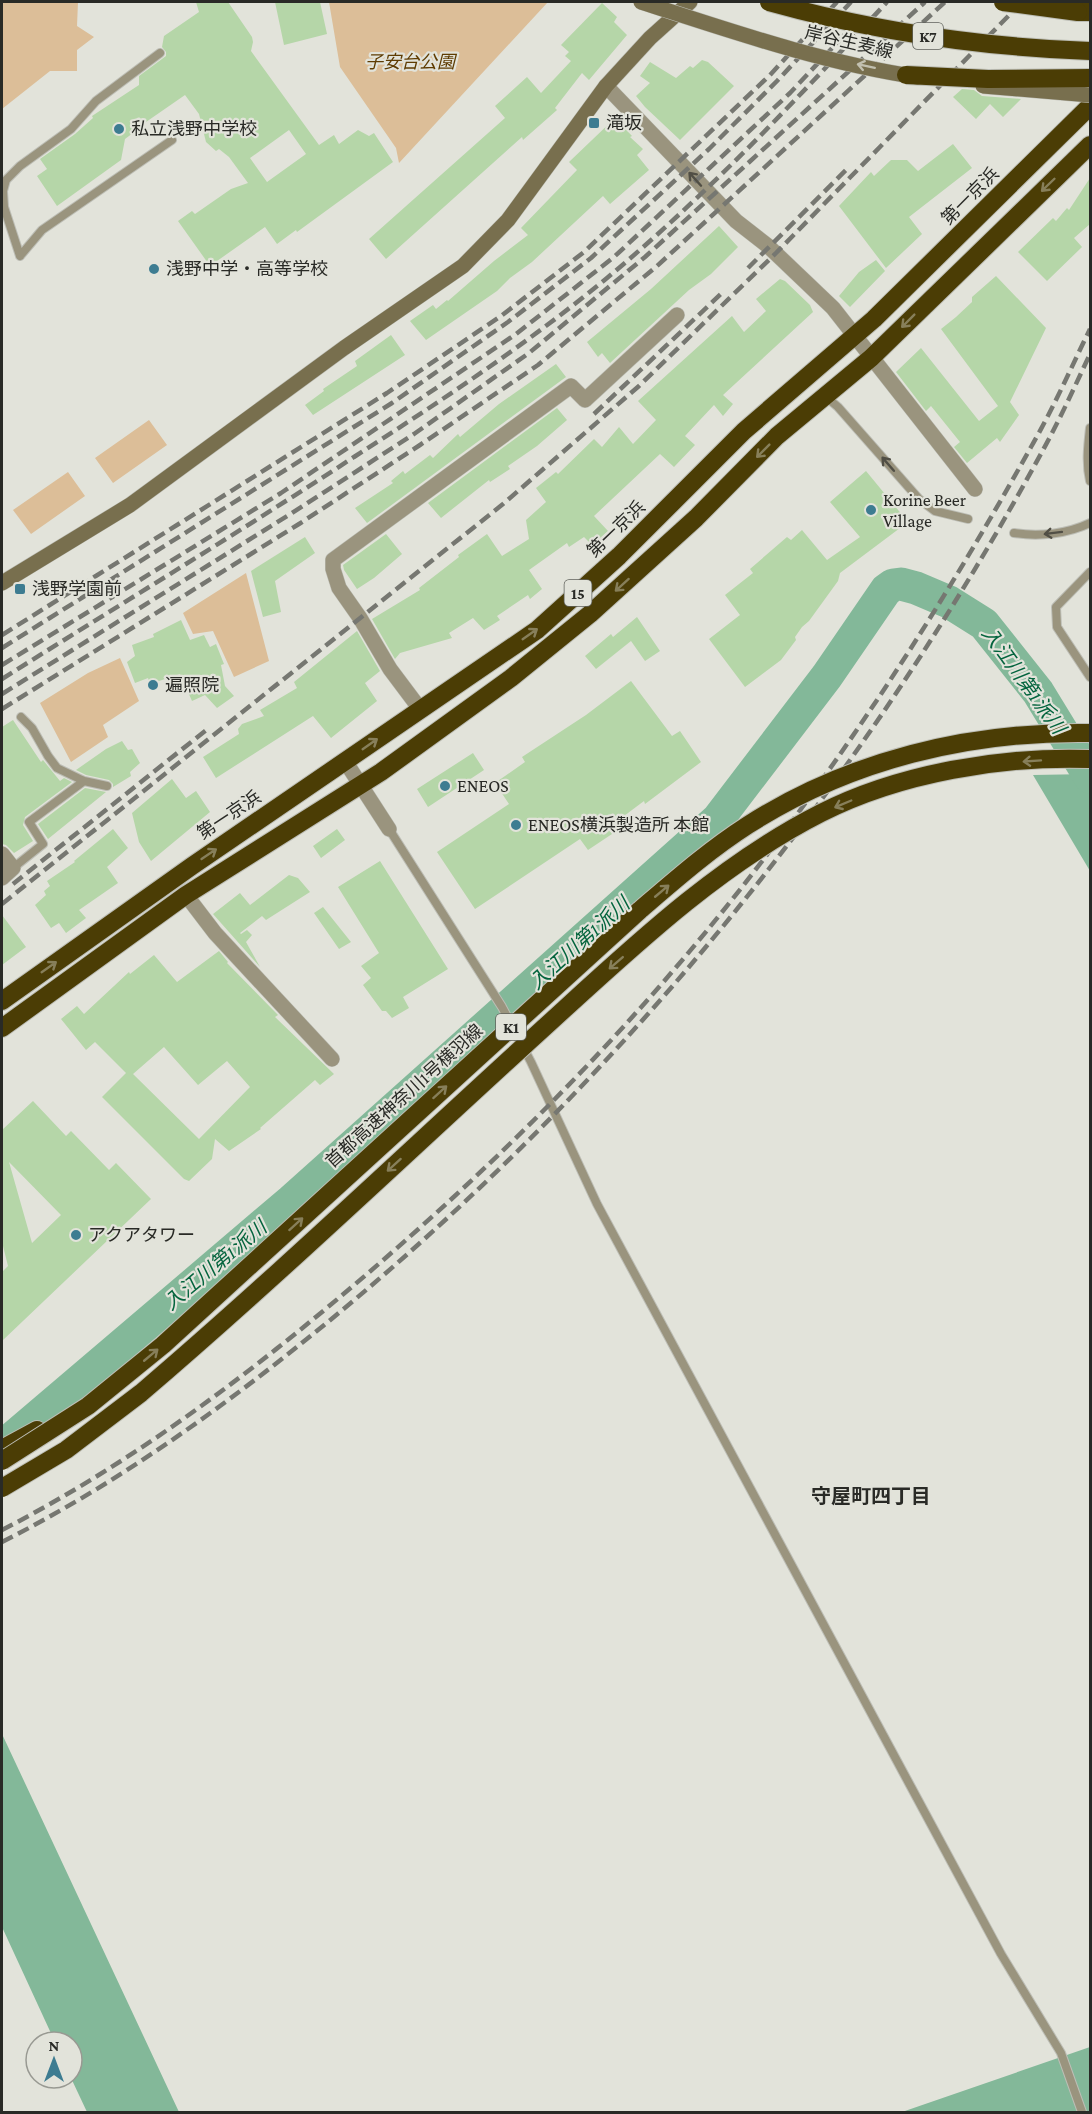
<svg xmlns="http://www.w3.org/2000/svg" width="1092" height="2114" viewBox="0 0 1092 2114" font-family="'Crimson Pro','Noto Sans JP',serif">
<style>
.green{fill:#dcbe98}
.water{fill:#83b899}
.lines{fill:none;stroke-linecap:round;stroke-linejoin:round}
.river{stroke:#83b899;stroke-width:33}
.building{fill:#b5d6a8;fill-rule:evenodd}
.lane-casing{stroke:#bdbeb6;stroke-width:10}
.street-casing{stroke:#bdbeb6;stroke-width:16}
.secondary-casing{stroke:#bdbeb6;stroke-width:16}
.highway-casing{stroke:#bdbeb6;stroke-width:20}
.lane{stroke:#9a947e;stroke-width:8}
.street{stroke:#9a947e;stroke-width:15}
.secondary{stroke:#786f4e;stroke-width:15}
.highway{stroke:#4b3d05;stroke-width:18}
.rail{stroke:#767771;stroke-width:4.5;stroke-dasharray:12 6;stroke-linecap:butt}
.secondary-bridge-casing{stroke:#bdbeb6;stroke-width:16;stroke-linecap:butt}
.highway-bridge-casing{stroke:#bdbeb6;stroke-width:20;stroke-linecap:butt}
.secondary-bridge{stroke:#786f4e;stroke-width:15}
.highway-bridge{stroke:#4b3d05;stroke-width:18}
.oneway{stroke:#c2c0b0}
.oneway2{stroke:#514f45}
.oneway3{stroke:#877f5a}
.poi-dot{fill:#3d7c91;stroke:#e2e3da;stroke-width:2}
.labels{text-anchor:middle;dominant-baseline:central;stroke-width:4.5;stroke-linejoin:round;paint-order:stroke}
.shield{fill:#e2e3da;stroke:#60625c;stroke-width:1.5}
.shield-label{font-size:16px;font-weight:bold;fill:#292a26}
.street-label{font-size:18px;fill:#292a26;stroke:#e2e3da}
.park-label{font-size:18px;font-style:italic;fill:#5f3c02;stroke:#e2e3da}
.poi-label{font-size:18px;fill:#292a26;stroke:#e2e3da;text-anchor:start}
.water-label{font-size:20px;font-style:italic;fill:#03643d;stroke:#e2e3da}
.neighbourhood-label{font-size:20px;font-weight:bold;fill:#292a26;stroke:#e2e3da}
</style>
<rect width="100%" height="100%" fill="#e2e3da"/>
<path class="green" d="M2,2H78L77,26L94,37L77,50V71H50L2,109Z
M329,2H548L399,163L396,148L340,67Z
M149,420L167,445L113,483L95,458Z
M68,472L85,496L31,534L13,510Z
M246,573L269,661L234,677L213,631L193,634L183,613Z
M120,658L139,701L103,725L108,737L71,762L40,703L88,673Z"/>
<path class="water" d="M1090,774V871L1033,775Z
M2,1734L179,2112H87L71,2078L72,2042H55L2,1927Z
M1090,2047V2112H902Z"/>
<g class="lines">
<path class="river" d="M2,1447L291,1201L718,819L827,676L886,590L893,585L901,584L916,588L949,602L984,624L1038,692L1090,777"/>
</g>
<path class="building" d="M196,2H228L252,37L253,42L251,51L319,145L334,135L339,144L358,130L369,136L374,133L393,162L297,232L296,230L277,244L265,227L210,266L178,221L192,211L195,214L231,189L248,183L229,157L219,149L216,151L206,142L199,114L185,95L133,131V133L125,139L121,160L57,206L37,176L47,169L40,159L75,134L93,118L92,116L139,85V76L166,56V52L162,47L164,36L199,12ZM289,130L306,154L267,182L250,158Z
M275,2H320L327,34L284,45Z
M602,3L617,17L614,22L627,35L589,80L582,73L555,108L557,110L523,140L522,137L386,259L369,239L505,118L495,106L527,77L541,93L571,61L565,56L569,52L561,45Z
M702,60L708,62L734,86L680,140L645,107L636,96L650,83L640,76L650,62L676,78L690,66L693,68Z
M962,89L974,90L982,96L1021,99L1003,117L990,104L976,119L953,97Z
M615,118L632,136L630,137L643,149L637,155L649,170L610,204L603,196L532,262L510,278L497,291L426,340L410,321L433,305L436,309L447,300L448,301L494,261L528,235L521,228L577,170L569,162Z
M953,144L972,168L909,217L922,234L886,268L839,206L871,172L874,176L891,160H907L918,171Z
M1090,178V224L1074,238L1082,247L1047,281L1018,252L1053,218L1056,221L1067,208L1069,210Z
M719,226L738,247L711,274L689,290L610,363L602,353L598,357L587,342L651,289Z
M876,260L885,271L850,307L839,296L859,272Z
M996,276L1046,328L1010,402L1019,415L1000,442L997,438L967,463L954,447L960,442L931,406L926,411L896,372L921,348L979,421L998,406L941,329L956,317L972,302V297Z
M780,279L785,281L810,305L813,312L723,395L733,404L723,416L714,405L685,436L695,445L674,467L660,454L594,516L608,531L592,545L584,537L569,547L567,543L529,570L542,589L530,599L528,595L497,616L500,620L484,630L473,618L449,633L452,638L400,653L395,659L372,619L420,590L419,588L459,557L458,555L487,534L502,556L529,539L526,520L546,502L536,488L556,472L558,474L594,439L602,447L619,427L633,444L656,420L638,401L732,316L744,332L766,311L756,299Z
M391,335L405,355L313,415L305,405L324,391L323,389L357,366L355,361Z
M556,364L566,377L367,523L355,508L393,483L391,481L403,471L405,474L430,455L433,458L458,434L460,437L499,404Z
M557,408L567,420L537,446L508,466L510,469L490,482L489,480L441,518L428,503Z
M866,471L908,522L840,573L838,581L809,621L802,627L795,637L796,640L781,660L745,687L709,639L740,615L725,595L753,573L750,569L787,537L791,540L802,530L827,560L860,537L830,502Z
M386,534L402,554L374,578L357,589L344,570L343,565Z
M305,537L315,553L275,581L281,612L263,617L251,571Z
M637,617L660,651L645,661L631,641L596,669L585,656L611,634L613,637Z
M181,620L190,640L204,635L210,647L216,644L224,664L221,665L225,686L234,696L217,708L205,695L192,701L180,674L150,684L148,678L135,683L127,662L135,656L132,645L154,637L153,634Z
M357,631L380,671L365,683L377,701L331,738L313,716L216,778L203,757L239,734L238,729L242,724L264,716L260,710L297,688L294,682Z
M631,681L672,736L680,731L701,762L645,804L644,801L608,828L612,834L588,850L580,839L475,909L437,852L509,804L495,783L525,762L522,757L586,715Z
M13,720L41,762L43,760L60,781L64,778L72,782L25,817L23,825L33,841L14,853L6,845L2,844V727Z
M122,741L128,750L132,749L140,763L130,772L131,776L113,787V784L109,780L86,775L76,770L106,749Z
M473,753L484,770L428,807L417,789Z
M172,779L186,798L196,791L210,812L151,861L139,842L132,813Z
M85,788L106,792L48,839L38,824Z
M113,829L128,848L107,867L118,883L79,910L86,918L66,933L59,923L51,928L35,905L46,895L44,891L50,886L47,881L75,862L74,861Z
M337,829L345,840L321,858L313,846Z
M380,861L448,969L403,997L409,1008L392,1018L386,1011H382L363,985L371,978L361,966L379,953L338,887Z
M289,875L298,878L310,892L266,920L262,916L240,933L241,934L247,930L252,935L246,942L260,967L213,914L240,893L250,905Z
M323,907L351,942L339,949L314,913Z
M2,915L26,947L2,965Z
M219,951L228,962L227,963L278,1015L275,1017L334,1074L320,1085L315,1080L260,1128L261,1129L229,1151L215,1139L212,1159L189,1181L184,1179L102,1097L126,1073L95,1042L86,1050L61,1019L77,1006L84,1014L129,972L130,974L154,955L177,982ZM164,1047L198,1085L227,1061L250,1087L199,1139L133,1074Z
M33,1101L66,1136L71,1131L109,1170L116,1163L151,1199L2,1341V1272L8,1266L2,1242V1130ZM9,1162L61,1215L32,1243Z"/>
<g class="lines">
<g class="lane-casing">
<path id="lane" d="M20,256L4,207L3,191L6,180L20,166L71,129L96,101L160,53
M20,256L42,230L172,140
M825,396L838,407L919,499L935,511L968,519
M1090,428C1088,446 1086,463 1090,481
M1014,533C1039,537 1067,534 1090,523
M1090,572L1056,607L1057,627L1090,677
M21,717L32,728L48,756L57,768L84,781L107,786
M389,829L502,1007L531,1062L597,1204L1001,1954L1061,2053L1082,2112
M13,868L43,844L29,822L84,781"/>
</g>
<g class="street-casing">
<path id="street" d="M606,86L736,221L768,246L833,308L975,489
M420,709L390,669L360,618L339,588L333,569V560L571,386L585,400L677,315
M345,761L389,829
M2,854L13,868L2,878
M186,895L215,933L332,1059"/>
</g>
<g class="secondary-casing">
<path id="secondary" d="M2,583L130,505L344,348L463,266L508,220L606,86L650,38L690,2"/>
</g>
<g class="highway-casing">
<path id="highway" d="M1078,12H1090
M2,1001L192,866L537,630L619,556L744,431L874,319L1090,106
M2,1028L186,895L381,772L511,678L590,614L696,518L777,436L871,358L1090,145
M2,1449L37,1430"/>
</g>
<use href="#lane" class="lane"/>
<use href="#street" class="street"/>
<use href="#secondary" class="secondary"/>
<use href="#highway" class="highway"/>
<path class="rail" d="M748,268L848,168
M594,414L724,291
M2,635L387,393L501,316L584,252L770,75L837,2
M2,648L392,403L508,322L591,258L709,149L777,81L851,2
M2,665L281,493L516,334L614,257L790,93L850,29
M2,679C119,605 238,533 354,457C441,401 527,344 607,278C708,194 798,98 887,2
M2,694L292,513L414,434L529,353L645,257L925,2
M2,709L299,524L420,445L538,365L657,266L945,2
M13,884L210,727
M2,904L503,504L639,386L776,253L1022,2
M2,1530C134,1462 254,1371 367,1274C513,1149 649,1010 766,856C864,727 952,589 1031,447C1053,409 1071,368 1090,329
M2,1542C136,1474 258,1382 372,1285C646,1050 871,767 1043,450C1060,419 1075,386 1090,354"/>
<g class="secondary-bridge-casing">
<path id="secondary-bridge" d="M641,2C731,31 823,63 918,77
M983,86L1090,95"/>
</g>
<g class="highway-bridge-casing">
<path id="highway-bridge" d="M769,2C873,31 982,47 1090,51
M1003,2L1078,12
M906,75L988,79L1090,78
M2,1461L88,1406L163,1345L640,910C675,880 709,850 748,825C850,760 969,731 1090,733
M2,1488L66,1450L141,1393C272,1281 398,1161 525,1045C618,961 709,870 821,813C900,773 1002,756 1090,759"/>
</g>
<use href="#secondary-bridge" class="secondary-bridge"/>
<use href="#highway-bridge" class="highway-bridge"/>
</g>
<defs><path id="oneway-shaft" d="M-6 0H5M1.5-3L5.5 0L1.5 3" fill="none" stroke-width="1.6" stroke-linecap="round" stroke-linejoin="round" transform="scale(1.5)"/></defs>
<use class="oneway" href="#oneway-shaft" transform="translate(866 66) rotate(-168)"/>
<g class="oneway2">
<use href="#oneway-shaft" transform="translate(695 179) rotate(-132)"/>
<use href="#oneway-shaft" transform="translate(888 464) rotate(-131)"/>
<use href="#oneway-shaft" transform="translate(1053 533) rotate(173)"/>
</g>
<g class="oneway3">
<use href="#oneway-shaft" transform="translate(1048 185) rotate(136)"/>
<use href="#oneway-shaft" transform="translate(908 321) rotate(135)"/>
<use href="#oneway-shaft" transform="translate(763 451) rotate(135)"/>
<use href="#oneway-shaft" transform="translate(622 585) rotate(138)"/>
<use href="#oneway-shaft" transform="translate(530 634) rotate(-35)"/>
<use href="#oneway-shaft" transform="translate(370 744) rotate(-35)"/>
<use href="#oneway-shaft" transform="translate(1032 761) rotate(176)"/>
<use href="#oneway-shaft" transform="translate(843 804) rotate(157)"/>
<use href="#oneway-shaft" transform="translate(209 854) rotate(-34)"/>
<use href="#oneway-shaft" transform="translate(662 891) rotate(-40)"/>
<use href="#oneway-shaft" transform="translate(616 963) rotate(139)"/>
<use href="#oneway-shaft" transform="translate(49 967) rotate(-35)"/>
<use href="#oneway-shaft" transform="translate(440 1092) rotate(-42)"/>
<use href="#oneway-shaft" transform="translate(394 1165) rotate(138)"/>
<use href="#oneway-shaft" transform="translate(296 1224) rotate(-42)"/>
<use href="#oneway-shaft" transform="translate(151 1355) rotate(-40)"/>
</g>
<g class="poi-dot">
<rect x="588" y="117" width="12" height="12" rx="3"/>
<circle cx="119" cy="129" r="6"/>
<circle cx="154" cy="269" r="6"/>
<circle cx="871" cy="510" r="6"/>
<rect x="14" y="583" width="12" height="12" rx="3"/>
<circle cx="153" cy="685" r="6"/>
<circle cx="445" cy="786" r="6"/>
<circle cx="516" cy="825" r="6"/>
<circle cx="76" cy="1235" r="6"/>
</g>
<g class="labels">
<g class="shield">
<rect x="913" y="23" width="30" height="26" rx="4.5"/>
<rect x="564.5" y="580" width="27" height="26" rx="4.5"/>
<rect x="496" y="1014" width="30" height="26" rx="4.5"/>
</g>
<g class="shield-label">
<text x="928" y="36">K7</text>
<text x="578" y="593">15</text>
<text x="511" y="1027">K1</text>
</g>
<g class="street-label">
<text transform="translate(849 42) rotate(13)">岸谷生麦線</text>
<text transform="translate(970 196) rotate(-45)">第一京浜</text>
<text transform="translate(616 529) rotate(-44)">第一京浜</text>
<text transform="translate(229 815) rotate(-34)">第一京浜</text>
<text transform="translate(404 1096) rotate(-42)">首都高速神奈川1号横羽線</text>
</g>
<g class="park-label">
<text x="410" y="62">子安台公園</text>
</g>
<g class="poi-label">
<text x="606" y="123">滝坂</text>
<text x="131" y="129">私立浅野中学校</text>
<text x="166" y="269">浅野中学・高等学校</text>
<text x="883" y="500">Korine Beer<tspan x="883" dy="21">Village</tspan></text>
<text x="32" y="589">浅野学園前</text>
<text x="165" y="685">遍照院</text>
<text x="457" y="786">ENEOS</text>
<text x="528" y="825">ENEOS横浜製造所 本館</text>
<text x="88" y="1235">アクアタワー</text>
</g>
<g class="water-label">
<text transform="translate(1024 680) rotate(54)">入江川第1派川</text>
<text transform="translate(579 943) rotate(-42)">入江川第1派川</text>
<text transform="translate(215 1265) rotate(-40)">入江川第1派川</text>
</g>
<g class="neighbourhood-label">
<text x="871" y="1496">守屋町四丁目</text>
</g>
</g>
<rect width="1092" height="2114" fill="none" stroke="#292a26" stroke-width="6"/>
<g transform="translate(54 2060)"><circle r="28" fill="#e2e3da" stroke="#989992" stroke-width="1.5"/>
<path d="M0-4.5L10 22L0 15L-10 22Z" fill="#3d7c91"/>
<text y="-9" font-size="16" font-weight="bold" text-anchor="middle" fill="#292a26">N</text>
</g>
</svg>
